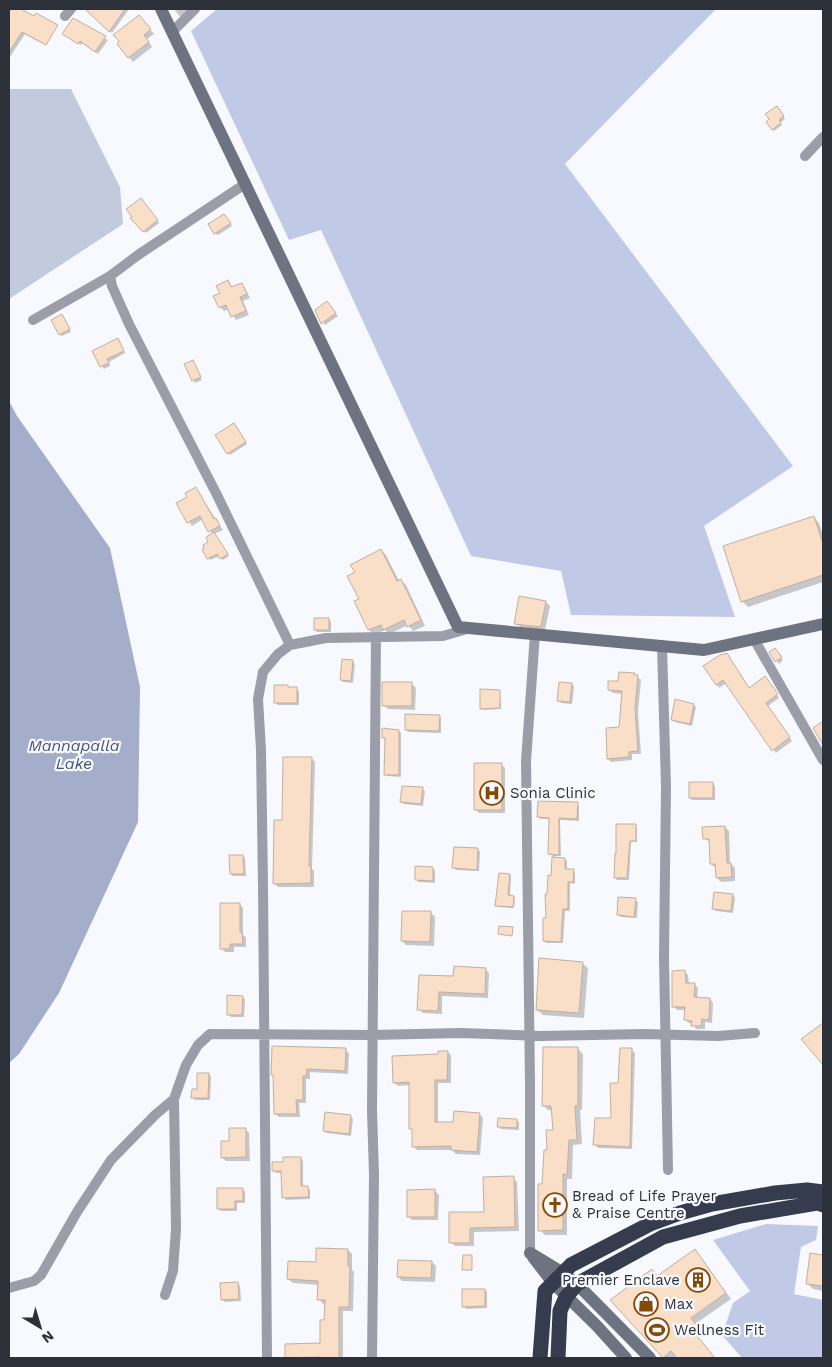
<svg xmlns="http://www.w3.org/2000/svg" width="832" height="1367" viewBox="0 0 832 1367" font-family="'Work Sans',sans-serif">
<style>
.green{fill:#c3cadd}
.forest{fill:#c0cae7}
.water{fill:#a4aeca}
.shadow{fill:#0003}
.building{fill:#f9dec8;stroke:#c3af9e}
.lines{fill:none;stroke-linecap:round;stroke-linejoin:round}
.street{stroke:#9b9ea8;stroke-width:10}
.secondary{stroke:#6e7381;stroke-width:12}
.highway{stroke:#353c4e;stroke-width:15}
.labels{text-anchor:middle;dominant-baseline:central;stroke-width:4.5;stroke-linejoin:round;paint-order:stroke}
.poi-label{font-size:15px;fill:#2c3039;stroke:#f7f9fe;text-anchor:start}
.water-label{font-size:16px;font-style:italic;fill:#43517b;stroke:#f7f9fe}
</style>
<rect width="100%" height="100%" fill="#f7f9fe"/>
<path class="green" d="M9,89H71L120,187L123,224L9,299Z"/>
<path class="forest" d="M217,9H716L565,164L793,466L704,526L735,617L571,615L561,571L471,556L321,230L289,240L191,31Z
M766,1224L818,1226L816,1240L801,1247L794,1294L823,1300V1358H742L722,1335L733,1303L750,1291L713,1240Z"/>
<path class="water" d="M9,401L17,416L110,548L140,687L138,822L59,993L19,1054L9,1063Z"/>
<path class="shadow" d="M9,9H17L35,18L51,24L39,42L25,34L10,57L9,56Z
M87,9H129L112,33Z
M174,9H190L181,18Z
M73,19L108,40L98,54L82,43L81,45L64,34Z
M143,21L154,34L147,39L152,47L133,62L118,44Z
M778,109L785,119L780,123L782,125L774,131L767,122Z
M144,202L159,223L146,233L132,219Z
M227,218L232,226L218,235L215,233Z
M228,282L233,288L241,284L245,288L250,298L243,301L249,315L236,320L229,309L224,311L220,307L222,294Z
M330,305L338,316L325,325L316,310Z
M64,318L71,332L62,336L60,334Z
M120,342L125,353L109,362L110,366L104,369L94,351Z
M193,362L202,380L195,383L186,365Z
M234,424L247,444L230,455L228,453Z
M196,489L223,530L214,534L229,556L223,560L220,556L210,560L208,558L210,542L213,535L203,519L192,526L178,504L189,497Z
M814,517L819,523L823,535V582L748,607L742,601Z
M381,550L386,555L399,581L401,580L406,585L425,626L413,631L408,625L389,634L385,630L374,635L369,630L356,602L360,600Z
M546,602L550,606L545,630L520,627L516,623Z
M329,619L331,622V632H317L315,630Z
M771,652H777L783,660L779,664Z
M352,661L355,664L353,683L343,682L341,680Z
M705,666L750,689L767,680L779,698L768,706L792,741L776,753L727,683L719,688Z
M634,674L641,680L638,712L641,754H632V760L611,762L608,759L620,728L623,694L613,693L609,690Z
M412,684L416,688L415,710L388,709L384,705Z
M572,684L574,687L572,704L561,703L559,700Z
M288,686L290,689H297L299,691V705H278L275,702Z
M498,691L500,693L501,709L483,710L481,708Z
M694,705L696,707L692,726L675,722L672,719Z
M439,716L441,718V733L408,732L406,729Z
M399,731L401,733V777L387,776L385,774L386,740L383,737Z
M311,758L315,762L312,869L314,871V887H278L274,883L283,821Z
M501,764L505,768V813H479L475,809Z
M712,783L715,786V800H692L690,798Z
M422,789L425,791L423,806L404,804L401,802Z
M577,804L579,806V821L560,820L561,856H555V858L565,859L567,861V870L573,871L575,873V884L570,883V911H565L563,943H546L544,941L553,856L549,854L550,819H541L538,817Z
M635,825L637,828V842H631L629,880H617L615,877Z
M725,827L729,831L730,863L735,868V881L721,882L717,878L716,868L711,864L710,842L704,838Z
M478,849L480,852L479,871L456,870L454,868Z
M243,856L245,858L246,876H233L231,874Z
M433,868L435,871V883L418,882L416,879Z
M510,875L511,876L510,896L515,898L514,908L498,907L496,905Z
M733,895L735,898L733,913L716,911L713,908Z
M635,900L638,902L637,918L621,917L618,915Z
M239,904L243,908V935L246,937V947H234V952H225L221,948Z
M431,913L435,917L434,946L406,945L402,941Z
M582,963L588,968L584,1018L543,1015L537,1010Z
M485,969L489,973L488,998L442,996V1014L423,1013L419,1009L454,977Z
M685,972L688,975L689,984H694L698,988L697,999H710L713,1003L712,1023L705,1022V1029H696L693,1024L689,1023L685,1020L686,1010H677L673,1006Z
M242,997L245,999L244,1017H231L228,1014Z
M578,1049L583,1054L582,1110H580L582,1144L573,1145L572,1179H567V1235H545L540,1230L543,1186L549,1151L554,1131L553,1110H548L543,1105Z
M345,1050L349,1053L348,1074L310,1072V1079H306V1103H299L300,1117H279L275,1114L274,1076Z
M632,1050L635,1053L632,1149L598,1148L595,1145L613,1119L619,1084Z
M447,1052L451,1055V1083H438V1123H454L479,1114L483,1118L480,1155L456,1154L452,1150H417L414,1147L413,1131L411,1128L410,1085L398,1086L394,1082Z
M209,1074L211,1077L210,1100H195L193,1098Z
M350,1116L353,1119L351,1136L327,1133L324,1131Z
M517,1120L519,1123V1130L501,1129L499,1127Z
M245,1129L249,1133L250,1161H226L222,1157Z
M301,1158L303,1161V1187H307L310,1190V1199L286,1200L284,1197L282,1173H276L274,1170L284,1164Z
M513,1178L517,1182L519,1231L474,1232V1246H455L451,1242L485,1213Z
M243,1189L245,1192V1203H237V1211H221L218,1209Z
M435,1191L439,1195L438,1220H412L408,1216Z
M348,1250L352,1254V1270L354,1272L353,1311H343V1358H287L286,1357L321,1344L326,1321V1304H323L319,1299V1285L293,1283L288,1279Z
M695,1250L731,1299L695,1324L703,1334L698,1338L715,1358H679L677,1356L674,1358H664L612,1300L652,1271L658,1277Z
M811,1254L823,1256V1291L813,1289L807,1283Z
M432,1262L436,1266L435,1282L402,1281L398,1277Z
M238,1284L240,1286L241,1301L225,1302L222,1299Z
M485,1290L487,1292V1308L466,1309L464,1306Z"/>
<path class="building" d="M9,9H21L34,16L36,13L58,25L46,45L22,32L9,52Z
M85,9H125L109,32Z
M139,15L151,29L144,35L149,42L128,58L117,44L119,41L113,35Z
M73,18L106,36L95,52L80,41L78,44L62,34Z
M777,106L784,116L779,120L781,123L772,130L766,122L769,119L765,114Z
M141,198L158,220L143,232L130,218L132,217L126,209Z
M224,214L231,223L214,234L208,224Z
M228,280L231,287L242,283L247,294L240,297L246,311L231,317L226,305L219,308L213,296L220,293L216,286Z
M327,301L336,313L321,324L315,310Z
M62,314L70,329L59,335L51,320Z
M118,338L124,351L107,359L109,363L100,367L92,351Z
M193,360L201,377L192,381L184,364Z
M234,423L246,442L227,454L215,435Z
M196,487L214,519L216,518L220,526L208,532L200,516L187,523L176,503L187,497L185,493Z
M814,516L823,544V575L741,602L723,546Z
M214,532L228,554L220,559L217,554L207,559L202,550L204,549L203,545L208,542L206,537Z
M381,549L397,581L401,579L421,620L407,627L404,620L383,630L381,625L368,630L354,601L359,599L347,576L355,572L350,565Z
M519,596L546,601L541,627L514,624Z
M314,618H329V630H314Z
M775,648L782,657L775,662L769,652Z
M727,653L749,688L765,676L778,694L766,703L790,737L772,751L723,680L716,685L703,666L720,655Z
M342,659L353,660L351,681L340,680Z
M619,672L635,673L634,675H638L635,708L638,751L629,752V757L607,759L606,728L619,727L622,691L608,690V681H618Z
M382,682H412V706H382Z
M559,682L572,683L570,702L557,701Z
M274,685H288V687H297V703H274Z
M480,689L500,690V708L480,709Z
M675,699L694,704L690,724L671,720Z
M405,714L440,715L439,731L405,730Z
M823,721V745L813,728Z
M382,728L399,730V775H384L385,738H382Z
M283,757H312L309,866H311V883L273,884L274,820H282Z
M474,763H502V810H474Z
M689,782H713V798H689Z
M402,786L423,787L421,804L400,802Z
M538,801L578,802L577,819L559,818V855L548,854L549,818L537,817Z
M616,824H636V841H630L627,878H614L615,853H616Z
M725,826L727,863H731L732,877L716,878L715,864H710L709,839H703L702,827Z
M454,847L478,848L477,870L452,868Z
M229,855H243L244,874H230Z
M552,857L565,858V869H574L573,882H568V909H563L561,942L543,941V918H546L545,894H547L548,875L551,876Z
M415,866L433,867V881L415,880Z
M499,873L510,874L508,895L514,896L513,907L495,906Z
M714,892L733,894L731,911L712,909Z
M618,897L636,898L634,917L617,915Z
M220,903H240V932H242L243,944H230V949H220Z
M402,911H431L430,942L401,941Z
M499,926L513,927L512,936L498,934Z
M539,958L583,962L579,1013L536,1010Z
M454,966L486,968L485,994L439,992L438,1011L417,1010L419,975L453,976Z
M685,970L686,983H695L694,997L710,998L709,1020L702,1019L701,1026H691L692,1021L684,1020L685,1007H672V971Z
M227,995L243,996L242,1015H227Z
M823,1023V1065L801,1039Z
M272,1046L346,1048L345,1071L307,1069L306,1076H303V1100H296L297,1114H274L273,1075H271Z
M543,1047H578V1106H575L577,1140H569L567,1175L563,1174V1230L538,1231V1184H542L544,1150H547L546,1130H553L551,1106H542Z
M620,1048H632L630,1147L593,1145L595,1118H611L610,1083H618Z
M438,1051H448L447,1080H435V1122H453L454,1111L480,1113L477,1152L451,1150V1146L412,1147V1129H409V1082L393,1083L392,1056L438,1054Z
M197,1073H209L208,1098H191L192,1089H197Z
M325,1112L351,1115L349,1134L323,1131Z
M498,1118L517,1119V1128L497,1127Z
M229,1128H246V1157L221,1158V1141H229Z
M283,1157H301V1186H308L309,1197L282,1198L281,1171H272V1162H283Z
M514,1176L515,1227L470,1228V1243H449V1212H484L483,1177Z
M217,1188H243V1201H235V1209H217Z
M435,1189V1217H407V1190Z
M316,1248L348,1249V1266H350L349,1307H339V1358H320V1357L285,1358V1344L320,1343V1320H324L325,1300H317L318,1281L287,1279L288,1261L316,1262Z
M695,1249L726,1293L691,1318L699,1328L694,1332L715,1358H677L671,1351L663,1358L610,1300L652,1269L657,1276Z
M810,1253L823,1255V1286L806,1284Z
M463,1255H472V1270H462Z
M398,1260L432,1261L431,1278L397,1277Z
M238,1282L239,1299L221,1300L220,1283Z
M462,1289H485V1306L462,1307Z"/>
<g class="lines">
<path class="street" d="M65,16L71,9
M172,32L195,9
M805,156L823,137
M245,184L138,255L110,276L112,286L129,324L217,495L290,645
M33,320L110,276
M754,639L823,760
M662,646L666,787L664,957L668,1170
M530,1253V1083L526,761L535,634
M9,1288L34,1281L41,1275L77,1212L111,1160L155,1115L174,1099L186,1065L198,1045L210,1034L372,1035L461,1033L541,1036L644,1034L718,1036L755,1033
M165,1295L173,1271L176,1229L174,1099
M267,1358L263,885L261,750L258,699L263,672L278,654L290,645L326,638L443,636L467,629
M372,1358L374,1175L372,1110L376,637"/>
<path class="secondary" d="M161,9L458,627L704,650L823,624
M530,1253L563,1273L577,1284L650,1358
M533,1257L553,1283L597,1326L626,1358"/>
<path class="highway" d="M540,1358L545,1291L571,1265L650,1224L680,1213L712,1204L775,1193L807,1190L823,1192
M558,1358L560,1311L566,1297L577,1284L663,1237L740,1216L817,1203L823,1205"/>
</g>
<defs>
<g id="hospital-ring" transform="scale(1.25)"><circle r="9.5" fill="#f7f9fe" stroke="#854a03" stroke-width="1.5"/><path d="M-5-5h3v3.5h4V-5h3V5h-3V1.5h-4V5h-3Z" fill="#854a03"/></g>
<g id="church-ring" transform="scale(1.25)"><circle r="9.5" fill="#f7f9fe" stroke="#854a03" stroke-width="1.5"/><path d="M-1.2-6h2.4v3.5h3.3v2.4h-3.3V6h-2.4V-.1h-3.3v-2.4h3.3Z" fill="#854a03"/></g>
<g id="building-ring" transform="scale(1.25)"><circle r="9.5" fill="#f7f9fe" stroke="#854a03" stroke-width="1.5"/><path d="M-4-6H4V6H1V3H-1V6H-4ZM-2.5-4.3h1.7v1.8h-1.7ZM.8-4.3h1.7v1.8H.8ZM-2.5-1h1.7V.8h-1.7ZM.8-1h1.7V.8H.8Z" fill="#854a03"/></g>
<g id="shop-ring" transform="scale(1.25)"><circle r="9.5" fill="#f7f9fe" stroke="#854a03" stroke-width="1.5"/><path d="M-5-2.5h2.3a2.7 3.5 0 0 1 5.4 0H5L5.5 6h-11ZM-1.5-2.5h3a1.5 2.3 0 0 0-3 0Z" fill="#854a03"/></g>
<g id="stadium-ring" transform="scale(1.25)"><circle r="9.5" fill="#f7f9fe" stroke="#854a03" stroke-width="1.5"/><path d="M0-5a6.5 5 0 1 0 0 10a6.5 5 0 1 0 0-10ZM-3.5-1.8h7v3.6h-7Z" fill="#854a03"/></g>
</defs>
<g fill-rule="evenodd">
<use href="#hospital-ring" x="492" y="793"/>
<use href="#church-ring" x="555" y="1205"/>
<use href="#building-ring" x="698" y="1280"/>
<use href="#shop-ring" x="646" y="1304"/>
<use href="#stadium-ring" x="657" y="1330"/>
</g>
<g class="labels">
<g class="poi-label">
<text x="510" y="793">Sonia Clinic</text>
<text x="572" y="1196">Bread of Life Prayer<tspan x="572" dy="17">&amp; Praise Centre</tspan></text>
<text x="680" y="1280" text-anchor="end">Premier Enclave</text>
<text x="664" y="1304">Max</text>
<text x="674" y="1330">Wellness Fit</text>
</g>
<g class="water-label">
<text x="74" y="745">Mannapalla<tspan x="74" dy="18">Lake</tspan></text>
</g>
</g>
<rect width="832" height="1367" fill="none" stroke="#2c3039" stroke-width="20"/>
<g transform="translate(40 1327) rotate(142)" stroke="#f7f9fe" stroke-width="4" paint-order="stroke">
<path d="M0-4L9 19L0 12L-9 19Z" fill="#2c3039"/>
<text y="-8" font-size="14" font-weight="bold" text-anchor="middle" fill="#2c3039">N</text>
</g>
</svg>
